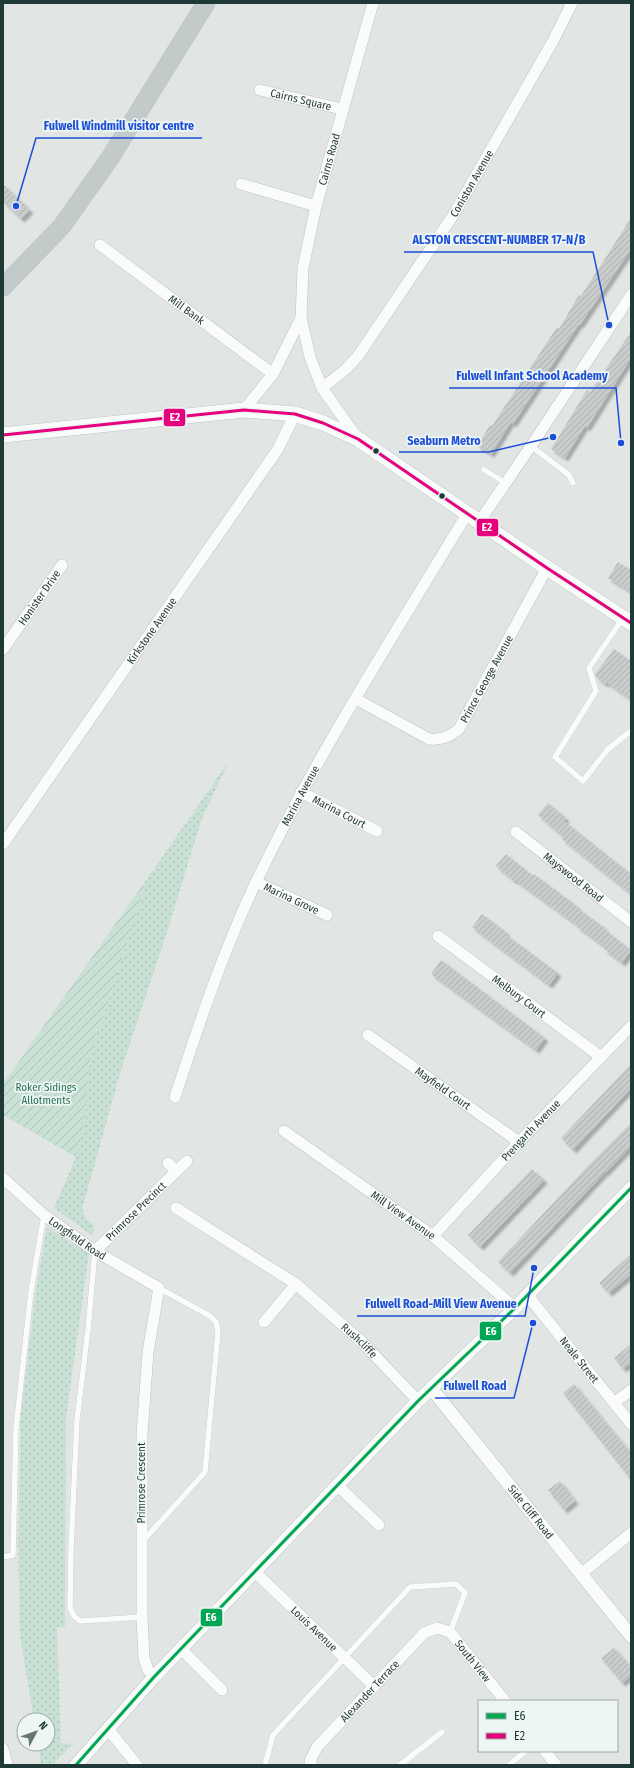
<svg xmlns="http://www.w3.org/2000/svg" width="634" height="1768" viewBox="0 0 634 1768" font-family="'Fira Sans Condensed',sans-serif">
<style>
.grass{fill:url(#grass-dots)}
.garden{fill:url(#garden-furrows)}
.building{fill:url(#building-hatch);filter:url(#shadow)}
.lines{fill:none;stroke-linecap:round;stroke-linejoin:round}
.service-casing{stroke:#bec3c2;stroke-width:6}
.minor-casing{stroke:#bec3c2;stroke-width:12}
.tertiary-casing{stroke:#bec3c2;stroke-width:14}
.secondary-casing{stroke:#bdc4c3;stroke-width:16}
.trunk-casing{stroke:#bbc3c2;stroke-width:19}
.service{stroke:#fafbfb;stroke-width:5.5}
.minor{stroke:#fafbfb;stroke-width:11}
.tertiary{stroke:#fafbfb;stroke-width:13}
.secondary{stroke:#fafbfb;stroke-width:15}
.trunk{stroke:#c2caca;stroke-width:18}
.bus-1-casing{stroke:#eef6f4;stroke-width:6}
.bus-2-casing{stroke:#eef6f4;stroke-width:6}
.bus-1{stroke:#00a651;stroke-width:3}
.bus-2{stroke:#e5007d;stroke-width:3}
.bus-dot{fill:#1f3937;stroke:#eef6f4;stroke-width:1.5}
.labels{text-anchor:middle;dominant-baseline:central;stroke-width:3.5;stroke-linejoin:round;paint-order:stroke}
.street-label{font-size:11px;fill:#1f3937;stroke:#eef6f4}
.park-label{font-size:11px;fill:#2a6f53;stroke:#eef6f4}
.leader{fill:none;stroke:#1d4ed8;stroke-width:1.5}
.callout-dot{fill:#1d4ed8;stroke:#eef6f4;stroke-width:1.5}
.callout-label{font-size:12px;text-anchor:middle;font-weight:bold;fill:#1d4ed8;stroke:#eef6f4;stroke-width:3.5;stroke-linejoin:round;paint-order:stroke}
.line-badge{stroke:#eef6f4;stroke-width:1.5}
.badge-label{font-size:11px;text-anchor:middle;font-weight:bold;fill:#fff}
</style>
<defs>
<pattern id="grass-dots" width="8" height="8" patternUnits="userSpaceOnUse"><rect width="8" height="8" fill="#c9e0d5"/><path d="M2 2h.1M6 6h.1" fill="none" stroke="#acc1b7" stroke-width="1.8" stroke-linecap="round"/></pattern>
<pattern id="garden-furrows" width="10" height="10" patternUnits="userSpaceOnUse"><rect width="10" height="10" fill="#c9e0d5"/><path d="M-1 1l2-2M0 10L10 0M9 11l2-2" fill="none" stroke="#acc1b7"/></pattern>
<pattern id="building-hatch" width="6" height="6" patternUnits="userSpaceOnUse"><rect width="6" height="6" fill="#c8cdcc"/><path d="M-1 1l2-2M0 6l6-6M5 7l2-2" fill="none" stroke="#abb1b0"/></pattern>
<filter id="shadow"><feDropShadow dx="3.5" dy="3.5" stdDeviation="1" flood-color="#0004"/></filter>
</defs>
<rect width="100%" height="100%" fill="#e1e6e5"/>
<path class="grass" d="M229,761L201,821L169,926L121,1070L82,1209L86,1218L94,1225L93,1236L54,1208L76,1157L83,1134L90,1059L143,892L144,883Z
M47,1227L89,1254L66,1418L65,1628L57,1627L61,1743L73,1744L53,1765H41L38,1744H48V1720H34L20,1636L18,1545L21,1413L36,1290Z"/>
<path class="garden" d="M144,883L143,892L90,1059L83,1134L76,1157L3,1115V1084Z"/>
<path class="building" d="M3,184L30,210L21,219L3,202Z
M631,218V249L580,325L579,324L513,424L511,422L491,454L477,446L490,425L492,426L557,327L559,329L579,295L581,296Z
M631,332V358L587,428L585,426L565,458L551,449L587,390L590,392Z
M618,562L631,570V592L608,578Z
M614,649L631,661V700L606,682L605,684L596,677L595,674Z
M548,803L566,818L564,821L631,874V894L562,839L564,837L538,815Z
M506,854L533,876L534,874L578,907L577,908L605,928L604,929L631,950L622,963L604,949L605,947L576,926L577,925L515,880L514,881L496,866Z
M482,914L506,932L505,934L558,973L549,985L472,927Z
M441,960L545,1038L536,1050L431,974Z
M631,1064V1088L573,1150L561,1138Z
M631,1123V1146L605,1173H604L510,1273L498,1262L586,1168Z
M532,1169L544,1180L480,1247L468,1235Z
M631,1254V1274L609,1293L599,1283Z
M631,1344V1363L623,1369L614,1358Z
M574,1384L631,1454V1480L563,1393Z
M560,1481L575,1501L564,1510L548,1490Z
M614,1648L631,1668V1675L622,1683L601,1658Z"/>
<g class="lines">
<g class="service-casing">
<path id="service" d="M531,446L569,475L573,483
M484,470L506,483
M623,618L589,668L596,691L555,757L583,781L608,749L631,731
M95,1251L88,1330L77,1420L71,1549L70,1608L74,1616L80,1621L142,1617
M143,1541L205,1472L218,1332L216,1322L210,1316L159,1288
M3,1557L13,1555L16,1428L31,1291L44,1215
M265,1765L273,1735L410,1587L456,1584L465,1593L450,1632
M400,1765L442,1732
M509,1765L526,1751"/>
</g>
<g class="minor-casing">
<g id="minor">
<path id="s1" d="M260,90L342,109"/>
<path d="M241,184L316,206"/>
<path id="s2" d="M100,245L273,374"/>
<path id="s3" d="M301,318L303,268L316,206L373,3"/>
<path id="s4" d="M322,388L346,369L358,356L454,214L553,41L572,3"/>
<path d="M244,410L273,374L301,318L310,357L322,388L358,439"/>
<path d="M479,522L531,446L631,295"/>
<path id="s5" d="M3,649L62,565"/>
<path id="s6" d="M356,699L429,739C442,740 449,737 459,729L547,568"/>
<path id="s7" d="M301,792L377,831"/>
<path id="s8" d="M516,832L631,922"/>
<path id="s9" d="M3,844L278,449L295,414"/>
<path id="s10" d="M256,882L327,915"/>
<path id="s11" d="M438,936L601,1057"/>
<path id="s12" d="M368,1035L519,1142"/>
<path id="s13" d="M175,1097C199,1024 223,951 256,882C317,754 394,635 467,514"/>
<path id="s14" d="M284,1131L433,1236L515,1308"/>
<path d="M168,1163L176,1171"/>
<path id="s15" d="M3,1178L44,1215L95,1251L159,1288L148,1352L142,1434V1617L144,1658L148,1670L154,1677"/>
<path id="s16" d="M176,1208L296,1284L362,1342L418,1401"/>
<path id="s17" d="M433,1236L519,1142L631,1026"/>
<path id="s18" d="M95,1251L187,1161"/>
<path id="s19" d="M528,1296L631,1424"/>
<path d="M264,1322L296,1284"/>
<path d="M614,1403L631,1390"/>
<path d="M337,1485L379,1525"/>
<path id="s20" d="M255,1572L374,1686"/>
<path d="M581,1574L631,1533"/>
<path d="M181,1649L222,1690"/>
<path d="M108,1729L137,1765"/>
<path d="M3,1749L7,1765"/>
<path d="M545,1751L556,1765"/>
<path id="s21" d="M312,1765L310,1761L317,1747L424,1633L437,1628L450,1632L505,1701"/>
</g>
</g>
<g class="tertiary-casing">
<g id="tertiary">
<path id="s22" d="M431,1388L631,1636"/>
<path d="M76,1765L154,1677L418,1401L515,1308L631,1188"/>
</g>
</g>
<g class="secondary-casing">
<path id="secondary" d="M3,435L244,410L295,414L323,423L358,439L547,568L631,623"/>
</g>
<g class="trunk-casing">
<path id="trunk" d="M3,287L62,226L110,158L206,3"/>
</g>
<use href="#service" class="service"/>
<use href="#minor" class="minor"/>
<use href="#tertiary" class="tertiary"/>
<use href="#secondary" class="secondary"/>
<use href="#trunk" class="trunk"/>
<g class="bus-1-casing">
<path id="bus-1" d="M76,1765L154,1677L418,1401L515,1308L631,1188"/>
</g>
<g class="bus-2-casing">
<path id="bus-2" d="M3,435L244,410L295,414L323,423L358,439L547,568L631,623"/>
</g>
<use href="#bus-1" class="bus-1"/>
<use href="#bus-2" class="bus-2"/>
</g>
<g class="bus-dot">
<circle cx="376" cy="451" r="3.5"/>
<circle cx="442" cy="496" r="3.5"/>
</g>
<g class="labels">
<g class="street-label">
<text stroke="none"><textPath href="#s1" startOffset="42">Cairns Square</textPath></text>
<text stroke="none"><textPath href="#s3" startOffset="162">Cairns Road</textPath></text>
<text stroke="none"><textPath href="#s4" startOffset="255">Coniston Avenue</textPath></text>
<text stroke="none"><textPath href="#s2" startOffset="108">Mill Bank</textPath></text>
<text stroke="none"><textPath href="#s5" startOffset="63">Honister Drive</textPath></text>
<text stroke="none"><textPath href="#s9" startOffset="260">Kirkstone Avenue</textPath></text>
<text stroke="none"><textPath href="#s6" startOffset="173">Prince George Avenue</textPath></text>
<text stroke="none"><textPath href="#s13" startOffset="327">Marina Avenue</textPath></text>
<text stroke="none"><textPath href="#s7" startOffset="43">Marina Court</textPath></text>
<text stroke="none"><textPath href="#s8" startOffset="73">Mayswood Road</textPath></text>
<text stroke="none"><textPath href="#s10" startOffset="39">Marina Grove</textPath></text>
<text stroke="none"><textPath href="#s11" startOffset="101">Melbury Court</textPath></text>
<text stroke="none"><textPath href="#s12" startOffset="92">Mayfield Court</textPath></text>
<text stroke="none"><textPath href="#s17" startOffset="144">Prengarth Avenue</textPath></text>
<text stroke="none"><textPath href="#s18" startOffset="57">Primrose Precinct</textPath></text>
<text stroke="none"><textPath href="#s14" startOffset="146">Mill View Avenue</textPath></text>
<text stroke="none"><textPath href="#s15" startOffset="96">Longfield Road</textPath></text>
<text stroke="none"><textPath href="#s16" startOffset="227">Rushcliffe</textPath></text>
<text stroke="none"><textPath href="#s19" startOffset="82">Neale Street</textPath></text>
<text transform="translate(141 1483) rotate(-90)">Primrose Crescent</text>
<text stroke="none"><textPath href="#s22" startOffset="159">Side Cliff Road</textPath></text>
<text stroke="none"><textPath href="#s20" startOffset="82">Louis Avenue</textPath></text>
<text stroke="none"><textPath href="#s21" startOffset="241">South View</textPath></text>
<text stroke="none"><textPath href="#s21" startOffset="97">Alexander Terrace</textPath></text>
</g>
<g class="park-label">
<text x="46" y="1087">Roker Sidings<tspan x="46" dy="13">Allotments</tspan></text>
</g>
</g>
<path class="leader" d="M16 206L36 138H202M609 325L593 252H404M621 443L616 388H449M553 437L489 452H399M534 1268L525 1316H357M533 1323L514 1398H435"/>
<g class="callout-dot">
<circle cx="16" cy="206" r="4"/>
<circle cx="609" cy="325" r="4"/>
<circle cx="621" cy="443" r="4"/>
<circle cx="553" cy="437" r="4"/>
<circle cx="534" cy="1268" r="4"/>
<circle cx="533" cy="1323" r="4"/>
</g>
<g class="callout-label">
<text x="119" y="130">Fulwell Windmill visitor centre</text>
<text x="499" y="244">ALSTON CRESCENT-NUMBER 17-N/B</text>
<text x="532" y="380">Fulwell Infant School Academy</text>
<text x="444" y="445">Seaburn Metro</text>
<text x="441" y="1308">Fulwell Road-Mill View Avenue</text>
<text x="475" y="1390">Fulwell Road</text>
</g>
<g class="line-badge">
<rect x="163" y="408" width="23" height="19" rx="4" fill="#e5007d"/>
<rect x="476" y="518" width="23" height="19" rx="4" fill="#e5007d"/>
<rect x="479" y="1321" width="23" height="20" rx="4" fill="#00a651"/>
<rect x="200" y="1608" width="23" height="19" rx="4" fill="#00a651"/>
</g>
<g class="badge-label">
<text x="175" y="421">E2</text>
<text x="487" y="531">E2</text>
<text x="491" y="1335">E6</text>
<text x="211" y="1621">E6</text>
</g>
<rect width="634" height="1768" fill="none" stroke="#1f3937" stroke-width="8"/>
<rect x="478" y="1700" width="140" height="52" fill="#eef6f4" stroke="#9baaa8"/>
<rect x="486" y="1713" width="20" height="6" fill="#00a651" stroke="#9baaa8"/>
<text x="514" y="1720" font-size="12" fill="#1f3937">E6</text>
<rect x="486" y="1733" width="20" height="6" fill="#e5007d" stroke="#9baaa8"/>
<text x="514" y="1740" font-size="12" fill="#1f3937">E2</text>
<g transform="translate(36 1732) rotate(49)"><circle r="19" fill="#eef6f4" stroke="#9baaa8"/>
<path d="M0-3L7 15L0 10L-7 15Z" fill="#637674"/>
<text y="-6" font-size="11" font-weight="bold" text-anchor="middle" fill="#1f3937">N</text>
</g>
</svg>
